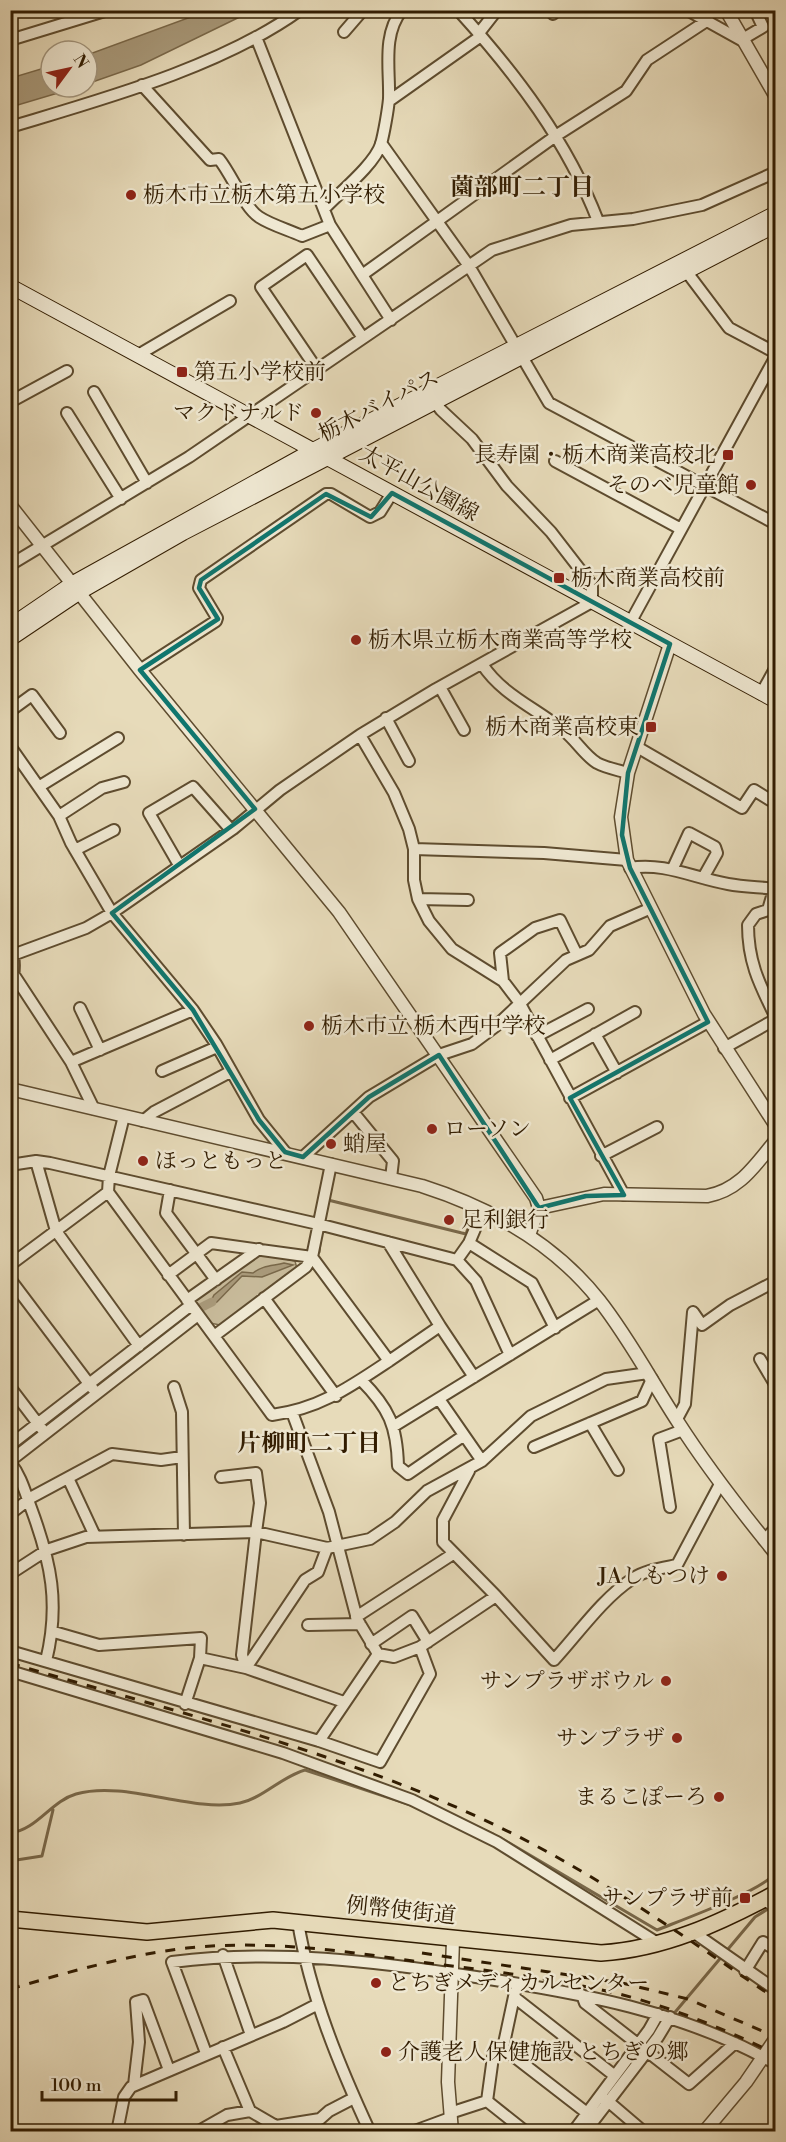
<svg xmlns="http://www.w3.org/2000/svg" width="786" height="2142" viewBox="0 0 786 2142" font-family="'Libre Bodoni','Noto Serif JP',serif">
<style>
.green{fill:#c8bb9b;stroke:#7c6c4e;stroke-width:1.5}
.water{fill:#a99a7b;stroke:#79684a;stroke-width:1.5}
.lines{fill:none;stroke-linecap:round;stroke-linejoin:round}
.stream{stroke:#79684a;stroke-width:3}
.canal{stroke:#a99a7b;stroke-width:9}
.minor-casing{stroke:#5e4c2f;stroke-width:14}
.tertiary-casing{stroke:#5e4c2f;stroke-width:15}
.secondary-casing{stroke:#311c01;stroke-width:16}
.primary-casing{stroke:#311c01;stroke-width:18}
.minor{stroke:#efe8d2;stroke-width:10}
.tertiary{stroke:#efe8d2;stroke-width:12}
.secondary{stroke:#efe8d2;stroke-width:14}
.primary{stroke:#e7dbba;stroke-width:15}
.rail{stroke:#311c01;stroke-width:3;stroke-dasharray:10 10;stroke-linecap:butt}
.marked{fill:none;stroke:#0f766e;stroke-width:4.5;stroke-linejoin:round}
.poi-dot{fill:#8f2418;stroke:#efe8d2;stroke-width:2}
.labels{text-anchor:middle;dominant-baseline:central;stroke-width:5;stroke-linejoin:round;paint-order:stroke}
.poi-label{font-size:22px;fill:#311c01;stroke:#efe8d2;text-anchor:start}
.street-label{font-size:22px;fill:#311c01;stroke:#efe8d2}
.neighbourhood-label{font-size:24px;font-weight:bold;fill:#311c01;stroke:#efe8d2}
</style>
<rect width="100%" height="100%" fill="#e7dbba"/>
<filter id="stains"><feTurbulence type="fractalNoise" baseFrequency=".00333" numOctaves="4"/><feColorMatrix values="0 0 0 0 .2 0 0 0 0 .09 0 0 0 0 .02 0 0 0 .5 -.17"/></filter>
<radialGradient id="worn" r=".72"><stop offset=".6" stop-color="#630" stop-opacity="0"/><stop offset="1" stop-color="#630" stop-opacity=".3"/></radialGradient>
<path class="green" d="M256,1253L295,1261L297,1269L220,1325L210,1323L193,1299Z"/>
<path class="water" d="M207,11H252L141,65L87,84V55Z
M51,66V87H78L11,107V78Z
M284,1263L293,1265L262,1277L242,1276L217,1302L213,1304L211,1301L214,1295L242,1272L253,1273C263,1265 273,1266 284,1263Z"/>
<g class="lines">
<path class="stream" d="M328,1200L466,1234L473,1215
M319,1252L320,1242
M480,1828L493,1834
M10,1833C37,1830 51,1801 76,1794C126,1780 191,1813 240,1803C263,1798 281,1777 305,1770L414,1806
M504,1840L657,1930C679,1921 765,1890 776,1872
M10,1861L42,1856L53,1810
M671,2017L755,1917L771,1907"/>
<path class="canal" d="M10,1453L190,1313L212,1302"/>
<g class="minor-casing">
<path id="minor" d="M458,10C516,74 567,141 598,221
M550,10L553,14
M687,10L741,40L763,27L755,10
M344,32L363,10
M479,33L497,10
M256,37L330,225L362,275
M10,40L108,10
M142,85L210,160L219,159C232,175 244,207 259,217C271,225 289,230 302,236L330,225
M389,101L481,36
M10,127C103,99 221,67 300,10
M381,143L469,266L549,403L776,524
M324,209C339,193 375,164 381,144C384,133 388,110 389,99C390,69 382,35 402,10
M686,271L729,328L776,353
M391,320L362,275L557,135L626,91L647,60L708,20
M138,355L230,301
M316,368L261,287L307,255L363,338
M94,392L147,483
M10,402L67,371
M67,413L121,499
M555,461L681,529
M10,565L189,457L492,250L571,225L633,219L702,205L776,172
M630,623L776,356
M482,664C502,695 536,708 564,731C576,740 584,755 597,763C606,768 618,770 628,773
M140,670L216,621L217,618L199,588L201,580L326,494H331L370,517L380,512L392,493
M440,687L464,730
M761,694L776,667
M10,711L32,695L60,733
M386,718L409,761
M360,735L394,793L409,829L414,849V880L418,899L429,921L452,949L503,981L519,1002L624,1195
M10,746L59,816L71,843L112,913L193,1010L216,1044L259,1120L285,1152
M637,747L742,808L754,790L770,800
M40,786L118,738
M59,816L102,788L124,782
M414,849L544,853L627,860
M75,850L114,830
M179,865L149,813L193,787L231,830
M630,868C664,862 694,878 728,884C744,887 760,887 776,889
M673,868L689,833L715,847L717,853L703,878
M776,883L768,910L756,914L748,925C748,963 760,985 776,1018
M418,899L468,900
M10,946C16,959 14,976 10,990
M10,956L86,928L112,913L233,829L280,790L360,735L436,689L592,602V585L551,532L507,486L472,439L441,410L432,398
M14,975L71,1062L94,1109
M503,981L500,953L535,928L560,920L577,955
M80,1008L100,1050
M595,1034L617,1073
M537,1036L588,1009
M724,1048L776,1019
M550,1060L635,1012
M71,1062L193,1010
M162,1071L217,1047
M570,1098L708,1022
M353,1112L393,1161L391,1178
M124,1116L109,1176L108,1192L272,1415C319,1409 350,1387 389,1361
M143,1121L154,1112L230,1072
M601,1156L657,1127
M303,1157L369,1097L439,1055L472,1044L496,1026L566,960L589,950L610,926L649,909
M36,1161L56,1231L139,1346
M10,1165L36,1161L50,1163L318,1224L457,1260L476,1281L510,1355
M170,1190L166,1213L216,1280
M469,1243L532,1283L555,1328
M457,1260L469,1243L483,1210
M10,1265L108,1192
M168,1275L211,1243L312,1257L389,1361L440,1326L388,1242
M10,1279L93,1389
M264,1298L336,1396
M187,1300L259,1249
M440,1326L474,1377
M214,1336L306,1267L312,1257L331,1164
M760,1359L776,1386
M361,1380C389,1408 397,1426 398,1466L408,1474L463,1436
M10,1387L42,1429
M174,1387L182,1412L184,1535
M439,1399L482,1461
M292,1412L329,1512L357,1619L378,1654L394,1657L420,1647L496,1596L554,1660C578,1634 602,1599 632,1579C645,1570 662,1568 677,1565L720,1484
M677,1419L685,1404L693,1312L702,1325L730,1305L776,1281
M590,1423L618,1470
M394,1426L599,1300
M10,1445L191,1305
M534,1447L642,1401L652,1379
M10,1461L198,1315
M10,1462C21,1476 25,1492 31,1508C51,1562 60,1604 46,1661
M469,1471L443,1520V1542L496,1596
M68,1478L95,1536
M670,1507L659,1439L683,1430
M10,1514L32,1497L112,1454L161,1460L182,1457
M764,1540L776,1528
M10,1574L47,1550L86,1537L256,1532L260,1503L256,1473L221,1477
M356,1617L453,1554
M308,1625L360,1624
M54,1632L99,1645L201,1638L200,1658L185,1704
M371,1644L412,1616L428,1642
M10,1651L319,1741L380,1762L430,1674L420,1647
M200,1658L246,1668L344,1702
M246,1668L242,1655L256,1532L327,1548L370,1539L395,1522L427,1491L482,1461L531,1416L606,1379L648,1373
M246,1668L305,1580L318,1572L327,1548
M10,1671L283,1753L412,1800L497,1842L659,1944
M319,1741L378,1654
M298,1922C310,1995 339,2065 370,2132
M693,1932L776,1990
M223,1955L251,2035
M745,1971L763,1942L776,1950
M582,1995L585,2003L689,2084L735,2043
M514,1997L615,2076
M223,2047L250,2111
M503,2048L587,2113
M206,2053L172,1962C275,1949 374,1961 476,1977C580,1993 683,2011 776,2064
M134,2085L139,2042L136,2002L143,2000L169,2070
M603,2097L644,2132
M487,2101L493,2057L503,2048L515,1992
M487,2101L526,2132
M450,2113L487,2101
M117,2132L124,2097L131,2087L283,2022L318,2004
M197,2132L227,2115L250,2111L276,2126L320,2119L329,2111L354,2098
M412,2132L450,2118
M573,2132L649,2030L658,2014
M585,2132L658,2037L670,2017"/>
</g>
<g class="tertiary-casing">
<path id="tertiary" d="M726,10L776,97
M10,505L140,670L339,912L536,1198L539,1208L529,1235
M670,644L628,773L621,817L627,860L704,1014L776,1126
M10,1089L422,1186C491,1208 554,1243 599,1300C629,1338 652,1382 678,1422C708,1469 741,1511 776,1554
M539,1208L604,1194L707,1196C740,1190 755,1165 776,1140
M765,1899L776,1907
M452,2132L448,2082L453,1940
M704,2132L746,2082L776,2038"/>
</g>
<g class="secondary-casing">
<path id="secondary" d="M10,286L776,701
M10,626L73,583L313,450L776,213
M10,639L80,592L183,533L776,225"/>
</g>
<g class="primary-casing">
<path id="primary" d="M10,1919L147,1932L273,1920L601,1953C664,1949 720,1923 776,1893"/>
</g>
<use href="#minor" class="minor"/>
<use href="#tertiary" class="tertiary"/>
<use href="#secondary" class="secondary"/>
<use href="#primary" class="primary"/>
<path class="rail" d="M10,1663C174,1712 345,1752 499,1827C597,1874 686,1938 776,1999
M422,1953L622,1983L688,1999L776,2037
M10,1989C69,1972 127,1955 187,1948C263,1940 338,1950 413,1961C483,1970 555,1978 623,1995C676,2009 727,2030 776,2054"/>
</g>
<path class="marked" d="M392,493L670,644L628,773L622,835L630,868L708,1022L570,1098L624,1195L586,1196L539,1208L439,1055L369,1097L303,1157L285,1152L259,1120L193,1010L112,913L255,809L140,670L218,619L199,588L201,580L326,494L371,517Z"/>
<g class="poi-dot">
<circle cx="131" cy="195" r="6"/>
<rect x="176" y="366" width="12" height="12" rx="3"/>
<circle cx="316" cy="413" r="6"/>
<rect x="722" y="449" width="12" height="12" rx="3"/>
<circle cx="751" cy="485" r="6"/>
<rect x="553" y="572" width="12" height="12" rx="3"/>
<circle cx="356" cy="640" r="6"/>
<rect x="645" y="721" width="12" height="12" rx="3"/>
<circle cx="309" cy="1026" r="6"/>
<circle cx="432" cy="1129" r="6"/>
<circle cx="331" cy="1144" r="6"/>
<circle cx="143" cy="1161" r="6"/>
<circle cx="449" cy="1220" r="6"/>
<circle cx="722" cy="1576" r="6"/>
<circle cx="666" cy="1681" r="6"/>
<circle cx="677" cy="1738" r="6"/>
<circle cx="719" cy="1797" r="6"/>
<rect x="739" y="1892" width="12" height="12" rx="3"/>
<circle cx="376" cy="1983" r="6"/>
<circle cx="386" cy="2052" r="6"/>
</g>
<g class="labels">
<g class="poi-label">
<text x="143" y="195">栃木市立栃木第五小学校</text>
<text x="194" y="372">第五小学校前</text>
<text x="304" y="413" text-anchor="end">マクドナルド</text>
<text x="716" y="455" text-anchor="end">長寿園・栃木商業高校北</text>
<text x="739" y="485" text-anchor="end">そのべ児童館</text>
<text x="571" y="578">栃木商業高校前</text>
<text x="368" y="640">栃木県立栃木商業高等学校</text>
<text x="639" y="727" text-anchor="end">栃木商業高校東</text>
<text x="321" y="1026">栃木市立 栃木西中学校</text>
<text x="444" y="1129">ローソン</text>
<text x="343" y="1144">蛸屋</text>
<text x="155" y="1161">ほっともっと</text>
<text x="461" y="1220">足利銀行</text>
<text x="710" y="1576" text-anchor="end">JAしもつけ</text>
<text x="654" y="1681" text-anchor="end">サンプラザボウル</text>
<text x="665" y="1738" text-anchor="end">サンプラザ</text>
<text x="707" y="1797" text-anchor="end">まるこぽーろ</text>
<text x="733" y="1898" text-anchor="end">サンプラザ前</text>
<text x="388" y="1983">とちぎメディカルセンター</text>
<text x="398" y="2052">介護老人保健施設 とちぎの郷</text>
</g>
<g class="street-label">
<text transform="translate(379 406) rotate(-27)">栃木バイパス</text>
<text transform="translate(419 484) rotate(29)">太平山公園線</text>
<text transform="translate(401 1911) rotate(6)">例幣使街道</text>
</g>
<g class="neighbourhood-label">
<text x="522" y="188">薗部町二丁目</text>
<text x="309" y="1444">片柳町二丁目</text>
</g>
</g>
<rect width="786" height="2142" fill="none" stroke="#e7dbba" stroke-width="36"/>
<rect x="12" y="12" width="762" height="2118" fill="none" stroke="#311c01" stroke-width="3"/>
<rect x="18" y="18" width="750" height="2106" fill="none" stroke="#311c01" stroke-width="1.5"/>
<g transform="translate(69 69) rotate(57)"><circle r="28" fill="#efe8d2" stroke="#a3967e" stroke-width="1.5"/>
<path d="M0-4.5L10 22L0 15L-10 22Z" fill="#8f2418"/>
<text y="-9" font-size="16" font-weight="bold" text-anchor="middle" fill="#311c01">N</text>
</g>
<path d="M42 2091v9h134v-9" fill="none" stroke="#311c01" stroke-width="3"/>
<text x="51" y="2091" font-size="18" fill="#311c01" stroke="#efe8d2" stroke-width="4.5" paint-order="stroke">100 m</text>
<rect width="100%" height="100%" filter="url(#stains)"/>
<rect width="100%" height="100%" fill="url(#worn)"/>
</svg>
